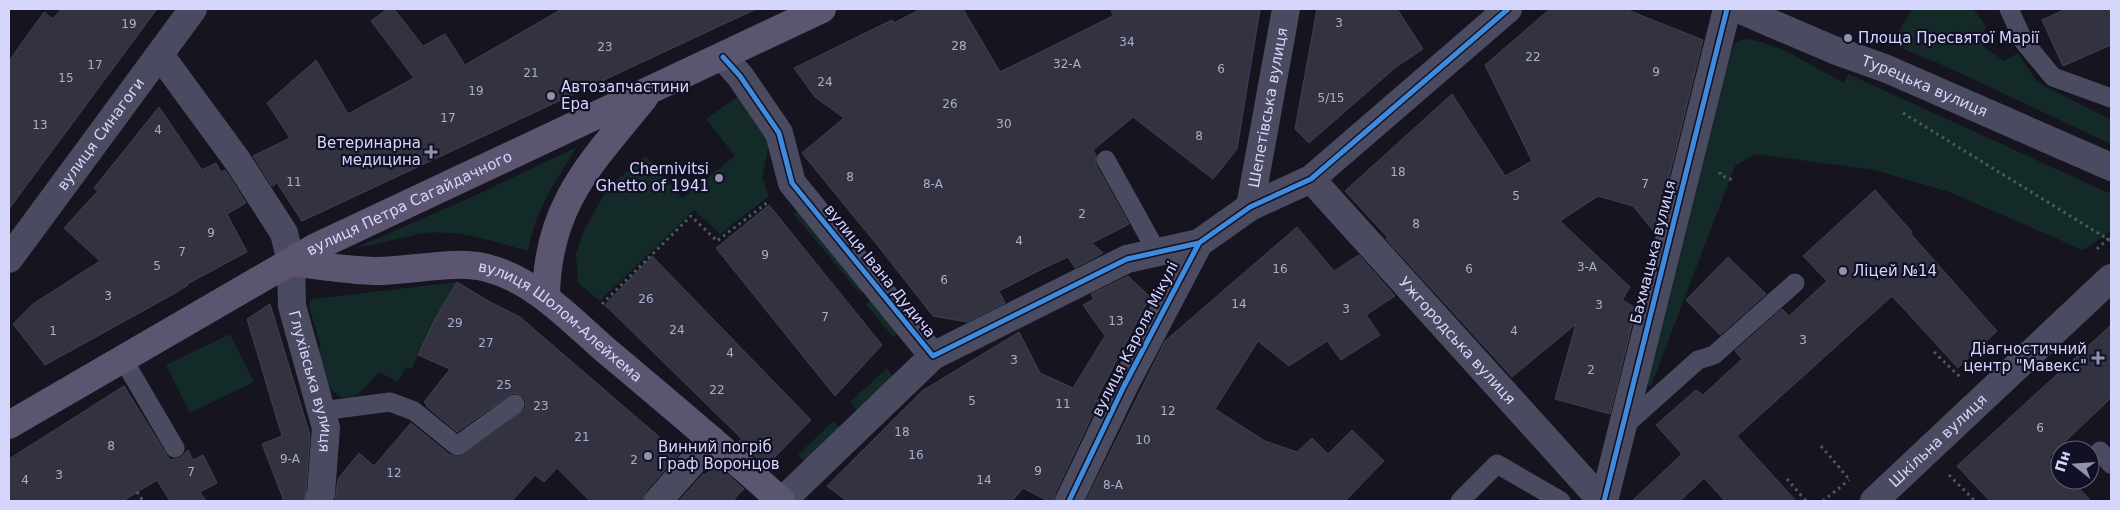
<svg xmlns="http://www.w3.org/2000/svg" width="2120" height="510" viewBox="0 0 2120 510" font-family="'DejaVu Sans',sans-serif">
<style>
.green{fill:#142a29}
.building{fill:#333241;stroke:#414053}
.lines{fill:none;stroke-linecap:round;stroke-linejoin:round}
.path{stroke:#4b5b65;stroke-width:3;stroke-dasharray:2.5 4;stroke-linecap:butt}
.service{stroke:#4a4b60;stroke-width:19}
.minor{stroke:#4a4b60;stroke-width:28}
.tertiary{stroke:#4a4b60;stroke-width:28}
.primary{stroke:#5c5571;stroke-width:28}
.cycleway-casing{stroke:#111024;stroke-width:8}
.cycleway{stroke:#408adc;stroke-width:5}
.poi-dot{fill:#9292af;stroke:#111024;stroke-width:2}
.labels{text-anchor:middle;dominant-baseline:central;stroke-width:4.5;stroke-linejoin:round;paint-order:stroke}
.number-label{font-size:12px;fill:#adadcd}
.poi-label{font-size:15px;fill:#d6d6fc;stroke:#111024;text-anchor:start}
.street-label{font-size:15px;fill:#d6d6fc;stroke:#111024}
</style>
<rect width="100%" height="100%" fill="#15141f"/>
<path class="green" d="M1912,9H1973L1987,27L1980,35L1982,45L2004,61L2018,53L2037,82L2111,120V144L1947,67L1882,40L1898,32Z
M1744,39C1774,40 1817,69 1844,83L1848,74L2111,194V231L2083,250L1949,192L1875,170L1755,154L1735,166L1651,386L1647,385L1707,111L1735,43Z
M737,97L771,135L762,178L769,196L720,234L694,210L600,301L578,283L576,254L583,232L609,186L646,156L682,198L735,156L706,119Z
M577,147C553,185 537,207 528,251C494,242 463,230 427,233C403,236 379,245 355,248L474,196Z
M801,208L867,288L860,294L794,214Z
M457,282L435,318L412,368L406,367L398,382L379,372C372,379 365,390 356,395C332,410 319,365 314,350L321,347L309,306L310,302L313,299Z
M875,297L901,330L893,337L866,304Z
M230,334L254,382L190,413L166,365Z
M887,368L893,376L857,410L850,402Z
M833,421L839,427L804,461L798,455Z"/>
<path class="building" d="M61,9H157L9,209V61L44,12L53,19Z
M387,9H394L423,46L445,34L465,65L562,9H756L302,221L277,183L272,186L253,156L290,138L267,103L316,60L348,114L414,78L371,21Z
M921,9H963L1000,72L1113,16L1111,9H1260L1237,149L1213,179L1133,117L1093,150L1096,155V165L1129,224L1092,243L1103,253L1075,268L1068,257L1044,268L999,291L1005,303L967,322L933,316L878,246L802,153L844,118L815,97L794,68L892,20L894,23Z
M1317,9H1397L1423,49L1396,67L1309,143L1295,129Z
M1550,9H1625L1703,40L1655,233L1633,206L1598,196L1560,221L1630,287L1622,300L1636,308L1610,414L1555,399L1576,324L1512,377L1386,239L1388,238L1345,191L1452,94L1505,176L1532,161L1485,65Z
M2066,9H2111V45L2063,66L2042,20Z
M159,107L202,170L216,163L221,172L225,170L246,203L227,214L247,252L187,284L188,285L170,296L45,365L13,324L33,304L100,261L64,228L98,191L94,188Z
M1875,190L1912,232L1910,233L1997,331L1958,368L1892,296L1737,436L1796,501H1725L1704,478L1680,501H1632L1682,454L1656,425L1696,390L1703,395L1742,359L1735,351L1782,309L1789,316L1827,281L1803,256Z
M769,205L882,345L835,396L716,248Z
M1297,227L1334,271L1359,255L1395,296L1366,315L1380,335L1341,360L1327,341L1289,366L1258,341L1215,409L1265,441L1297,452L1312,438L1328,454L1352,430L1384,461L1345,501H1086L1165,341Z
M652,256L811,420L766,466L738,442L742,439L605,305Z
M1728,257L1766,294L1720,335L1686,300Z
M1128,276L1150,297L1095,402L1101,397L1055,494L1054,501H1048L1023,488L1012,501H847L827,486L922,391L1019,332L1040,373L1073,388L1105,336L1083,305L1094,299L1091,294Z
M457,282L490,302L520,317L679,454L646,491L643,501H590L557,468L544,482L535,475L512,501H335L338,479L359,453L374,466L411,423L450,455L459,457L525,409L526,403L524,398L519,394L513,393L457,432L426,406L427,405L424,402L450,369L418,355L435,319Z
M270,304L310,435L306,490L303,501H284L262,444L282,436L247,319Z
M2111,325V398L2049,457L2060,469V480H2071L2091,501H1990L1957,466Z
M124,386L170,460L180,458L188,450L193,460L203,455L217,483L200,492L206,501H170L157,480L123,501H9V459Z
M716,464L744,489L734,499L736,501H679L703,474L705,475Z"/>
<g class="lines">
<path class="path" d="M1903,113L2111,241
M1720,172V175L1735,181
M2097,249L2111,236
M602,304L691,216L717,241L768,202
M1934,352L1960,377
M1821,446L1849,479
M1949,475L1975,501
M1787,479L1806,501
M137,492L143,501
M1823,501L1849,480"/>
<path class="service" d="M2009,9L2024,42L2053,77L2111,98
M1106,160L1157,252
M123,359L175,448
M321,411L390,402L414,411L457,446L515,404
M1622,428L1698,360L1714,355L1795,283
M2100,451L2111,464
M1460,501L1497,464L1561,501"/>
<g class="minor">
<path id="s1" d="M1738,9L1834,50L1887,69L2111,167"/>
<path id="s2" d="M160,55L237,160L284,233L291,262L292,306L326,428L321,493L318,501"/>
<path d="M723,57L740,76L779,133L792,183L933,356L1127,259L1199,243"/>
<path id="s3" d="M1311,179L1602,501"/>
<path id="s4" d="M1250,207L1286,9"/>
<path id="s5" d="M9,259L193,9"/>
<path d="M658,501L712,440"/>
<path d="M782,501L933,356"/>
<path d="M1069,501L1124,386L1199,243L1250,207L1311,179L1508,9"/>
<path d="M1604,501L1727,9"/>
</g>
<path class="tertiary" id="s6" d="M1874,501L2111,278"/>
<g class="primary">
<path id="s7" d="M291,262C318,266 346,270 373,271C408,272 454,259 487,268C538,281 575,325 615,358C671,405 727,452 781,501"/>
<path d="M546,297C547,206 590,164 644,98"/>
<path id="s8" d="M9,425L314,248L822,9"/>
</g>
<g class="cycleway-casing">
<path id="cycleway" d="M723,57L740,76L779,133L792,183L933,356L1127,259L1199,243
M1069,501L1124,386L1199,243L1250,207L1311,179L1508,9
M1604,501L1727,9"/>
</g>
<use href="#cycleway" class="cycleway"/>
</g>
<g class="poi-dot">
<circle cx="1848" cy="38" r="5"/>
<circle cx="551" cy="96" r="5"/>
<path d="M428.5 144.5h5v5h5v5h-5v5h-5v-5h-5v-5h5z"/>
<circle cx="719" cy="178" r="5"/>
<circle cx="1843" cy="271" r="5"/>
<path d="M2095.5 350.5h5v5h5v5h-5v5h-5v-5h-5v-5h5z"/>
<circle cx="648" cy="456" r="5"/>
</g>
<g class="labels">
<g class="number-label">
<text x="1339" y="23">3</text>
<text x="129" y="24">19</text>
<text x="1127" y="42">34</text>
<text x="959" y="46">28</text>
<text x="605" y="47">23</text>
<text x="1533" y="57">22</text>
<text x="1067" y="64">32-А</text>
<text x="95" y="65">17</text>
<text x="1221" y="69">6</text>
<text x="1656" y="72">9</text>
<text x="531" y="73">21</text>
<text x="66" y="78">15</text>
<text x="825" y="82">24</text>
<text x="476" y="91">19</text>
<text x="1331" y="98">5/15</text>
<text x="950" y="104">26</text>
<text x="448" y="118">17</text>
<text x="1004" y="124">30</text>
<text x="40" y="125">13</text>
<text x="158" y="130">4</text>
<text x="1199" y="136">8</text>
<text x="1398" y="172">18</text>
<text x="850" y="177">8</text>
<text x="294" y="182">11</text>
<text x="933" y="184">8-А</text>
<text x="1645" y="184">7</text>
<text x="1516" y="196">5</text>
<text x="1082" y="214">2</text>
<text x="1416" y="224">8</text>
<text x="211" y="233">9</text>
<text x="1019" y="241">4</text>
<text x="182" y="252">7</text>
<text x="765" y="255">9</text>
<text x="157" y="266">5</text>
<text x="1587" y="267">3-А</text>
<text x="1280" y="269">16</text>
<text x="1469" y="269">6</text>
<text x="944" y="280">6</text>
<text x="108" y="296">3</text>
<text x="646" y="299">26</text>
<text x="1239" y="304">14</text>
<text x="1599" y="305">3</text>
<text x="1346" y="309">3</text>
<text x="825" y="317">7</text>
<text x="1116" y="321">13</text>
<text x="455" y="323">29</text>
<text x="677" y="330">24</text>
<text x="53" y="331">1</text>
<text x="1514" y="331">4</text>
<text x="1803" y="340">3</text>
<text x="486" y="343">27</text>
<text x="730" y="353">4</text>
<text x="1014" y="360">3</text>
<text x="1591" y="370">2</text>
<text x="504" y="385">25</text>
<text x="717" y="390">22</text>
<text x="972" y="401">5</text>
<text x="1063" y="404">11</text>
<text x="541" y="406">23</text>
<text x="1168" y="411">12</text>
<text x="2040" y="428">6</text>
<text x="902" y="432">18</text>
<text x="582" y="437">21</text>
<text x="1143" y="440">10</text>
<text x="111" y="446">8</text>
<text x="916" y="455">16</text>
<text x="290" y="459">9-А</text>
<text x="634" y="460">2</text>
<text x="1038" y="471">9</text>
<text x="191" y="472">7</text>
<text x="394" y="473">12</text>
<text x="59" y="475">3</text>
<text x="25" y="480">4</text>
<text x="984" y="480">14</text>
<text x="1113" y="485">8-А</text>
</g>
<g class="poi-label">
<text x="1858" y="38">Площа Пресвятої Марії</text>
<text x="561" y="87">Автозапчастини<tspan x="561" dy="17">Ера</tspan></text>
<text x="421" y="143" text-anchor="end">Ветеринарна<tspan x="421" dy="17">медицина</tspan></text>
<text x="709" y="169" text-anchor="end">Chernivitsi<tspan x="709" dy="17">Ghetto of 1941</tspan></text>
<text x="1853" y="271">Ліцей №14</text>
<text x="2087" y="349" text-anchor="end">Діагностичний<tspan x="2087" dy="17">центр "Мавекс"</tspan></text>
<text x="658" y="447">Винний погріб<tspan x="658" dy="17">Граф Воронцов</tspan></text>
</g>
<g class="street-label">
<text stroke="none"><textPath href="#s1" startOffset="202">Турецька вулиця</textPath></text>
<text stroke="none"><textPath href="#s4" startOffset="101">Шепетівська вулиця</textPath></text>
<text stroke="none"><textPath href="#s5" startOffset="155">вулиця Синагоги</textPath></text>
<text stroke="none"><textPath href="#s8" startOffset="458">вулиця Петра Сагайдачного</textPath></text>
<text transform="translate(1653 252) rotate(-76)">Бахмацька вулиця</text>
<text transform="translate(880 271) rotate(51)">вулиця Івана Дудича</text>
<text stroke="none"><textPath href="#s7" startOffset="288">вулиця Шолом-Алейхема</textPath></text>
<text transform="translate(1135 339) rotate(-63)">вулиця Кароля Мікулі</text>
<text stroke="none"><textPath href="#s3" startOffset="218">Ужгородська вулиця</textPath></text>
<text stroke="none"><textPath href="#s2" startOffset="369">Глухівська вулиця</textPath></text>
<text stroke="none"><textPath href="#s6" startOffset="88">Шкільна вулиця</textPath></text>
</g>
</g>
<rect width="2120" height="510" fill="none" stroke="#d6d6fc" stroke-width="20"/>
<g transform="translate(2075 465) rotate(287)"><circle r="24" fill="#111024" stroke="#605f7a"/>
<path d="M0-4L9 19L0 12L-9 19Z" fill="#9292af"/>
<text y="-8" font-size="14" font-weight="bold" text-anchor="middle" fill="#d6d6fc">Пн</text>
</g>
</svg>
